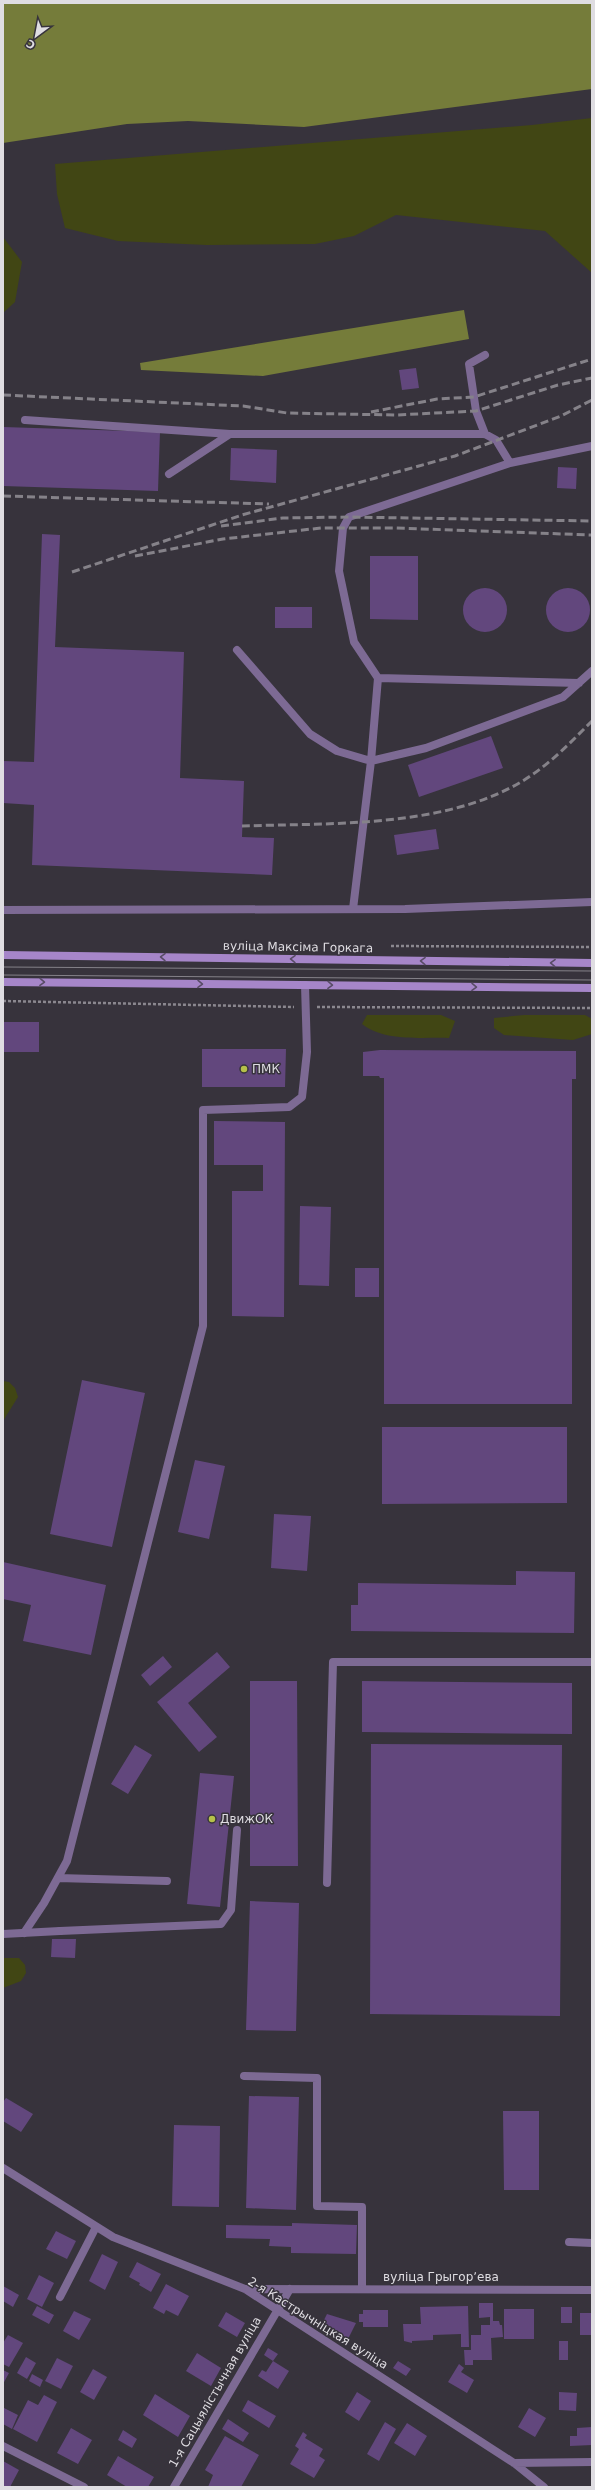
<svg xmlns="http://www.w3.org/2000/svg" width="595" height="2490" viewBox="0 0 595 2490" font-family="'DejaVu Sans',sans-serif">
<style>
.green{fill:#414614}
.water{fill:#757c3a}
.building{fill:#62477d}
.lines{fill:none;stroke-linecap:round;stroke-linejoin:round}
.path{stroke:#8b888f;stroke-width:2.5;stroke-dasharray:3 2;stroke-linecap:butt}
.service{stroke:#7d6a94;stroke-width:8}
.minor{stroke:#7d6a94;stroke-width:8}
.secondary{stroke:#a686c9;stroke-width:8}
.tram{stroke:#858289;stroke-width:1}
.rail{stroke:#858289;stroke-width:3;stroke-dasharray:8 4;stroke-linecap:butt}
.oneway{stroke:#584c66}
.poi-dot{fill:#b6c149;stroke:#37333c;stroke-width:1.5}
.labels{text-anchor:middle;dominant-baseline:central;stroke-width:3;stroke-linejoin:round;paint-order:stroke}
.street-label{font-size:12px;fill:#dfdde2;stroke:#37333c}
.poi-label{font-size:12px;fill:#dfdde2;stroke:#37333c;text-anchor:start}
</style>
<rect width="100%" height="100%" fill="#37333c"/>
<path class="green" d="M592,118V273L545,231L396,215L354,236L315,244L207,245L118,241L65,228L57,194L55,164L532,125Z
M3,237L22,262L15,302L3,313Z
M367,1015H441L455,1021L449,1038C421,1037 385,1042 362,1024Z
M524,1015H585L592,1019V1034L573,1040L504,1035L494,1028V1018Z
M3,1381L9,1382L15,1388L18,1397L3,1421Z
M3,1958H19L25,1965L26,1973L21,1981L3,1988Z"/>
<path class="water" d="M3,3H592V89L304,127L188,121L127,124L3,143Z
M464,310L469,339L263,376L141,370L140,363Z"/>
<path class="building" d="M416,368L419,388L402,390L399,370Z
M3,427L160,432L158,491L3,486Z
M231,448L277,450L276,483L230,480Z
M558,467L577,468L576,489L557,488Z
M42,534L60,535L55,647L184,652L180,778L244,781L242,837L274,838L272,875L32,865L34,805L3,803V761L34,762Z
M370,556H418V620L370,619Z
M463 610a22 22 0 1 1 44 0a22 22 0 1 1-44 0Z
M546 610a22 22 0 1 1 44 0a22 22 0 1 1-44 0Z
M275,607H312V628H275Z
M491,736L503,768L419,797L408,765Z
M436,829L439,849L397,855L394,835Z
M3,1022H39V1052H3Z
M202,1049H286L285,1087H202Z
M380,1050L576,1051V1079H572V1404H384V1078H380L379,1076H363V1052Z
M214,1121L285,1122L284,1317L232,1316V1191H263V1165H214Z
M300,1206L331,1207L329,1286L299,1285Z
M355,1268H379V1297H355Z
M82,1380L145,1393L112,1547L50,1534Z
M382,1427H567V1503L382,1504Z
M195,1460L225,1466L209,1539L178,1532Z
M274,1514L311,1516L307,1571L271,1568Z
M3,1562L106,1585L91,1655L23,1641L31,1605L3,1599Z
M516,1571L575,1572L574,1633L351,1631V1605H358V1583L516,1585Z
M217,1652L230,1667L188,1703L217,1737L199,1752L157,1702Z
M163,1656L172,1667L150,1686L141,1675Z
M250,1681H297L298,1866H250Z
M362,1681L572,1683V1734L362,1732Z
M371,1744L562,1745L560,2016L370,2014Z
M135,1745L152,1755L128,1794L111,1784Z
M200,1773L234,1776L220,1907L187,1904Z
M250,1901L299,1903L296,2031L246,2030Z
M52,1939H76L75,1958L51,1957Z
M249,2096L299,2097L296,2210L246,2208Z
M6,2098L33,2114L21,2132L3,2121V2102Z
M503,2111H539V2190H504Z
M174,2125L220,2126L219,2207L172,2206Z
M292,2223L357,2225L356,2254L291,2253V2247L269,2246L270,2239L226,2238V2225L292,2226Z
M56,2231L76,2241L67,2259L46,2249Z
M102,2254L118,2262L105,2290L89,2281Z
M137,2262L161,2274L151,2292L139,2285L140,2283L129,2277Z
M39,2275L54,2283L42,2307L27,2299Z
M166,2284L189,2296L178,2316L166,2310L164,2314L153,2308Z
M3,2286L19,2295L13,2307L3,2301Z
M479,2303H493V2321H499L500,2325H502L503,2337L491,2338L492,2360H473V2365H465L464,2350H471V2335H481V2325H490V2317L479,2318Z
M37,2306L54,2315L49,2324L32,2315Z
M468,2306L469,2347H461V2334L433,2335V2340L412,2341V2343L404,2341L403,2324H421L420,2307Z
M561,2307H572V2323H561Z
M504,2309H534V2339H504Z
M363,2310H388V2327H363V2322H359V2314H363Z
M74,2311L91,2319L79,2340L63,2331Z
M226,2312L245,2323L237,2337L218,2326Z
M580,2313H592V2335H580Z
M327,2314L356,2323L348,2339L323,2322Z
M8,2335L23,2343L9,2367L3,2364V2343Z
M559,2341H568V2360H559Z
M268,2348L278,2354L273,2361L264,2355Z
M197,2353L221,2368L211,2386L186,2371Z
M26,2357L36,2363L27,2379L17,2373Z
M57,2358L73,2366L61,2389L45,2381Z
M273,2361L289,2371L278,2389L258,2376L262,2370L266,2372Z
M398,2361L411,2369L406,2376L393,2368Z
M459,2364L464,2368L461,2372L474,2380L467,2393L448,2382Z
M93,2369L107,2377L94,2400L80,2392Z
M3,2370L9,2373L3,2384Z
M32,2374L43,2380L40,2387L29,2381Z
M357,2392L371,2401L359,2421L345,2412Z
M559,2392L577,2393L576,2411L559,2410Z
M155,2394L190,2416L178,2437L143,2415Z
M44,2395L57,2402L37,2442L13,2429L28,2400L38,2405Z
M248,2400L276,2416L269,2428L242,2411Z
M4,2408L18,2415L12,2429L3,2424Z
M529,2408L546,2418L535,2437L518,2427Z
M228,2419L249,2433L243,2442L222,2429Z
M385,2422L396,2429L379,2461L367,2454Z
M407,2423L427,2436L415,2456L394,2443Z
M592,2427V2445L570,2446V2436H577V2428Z
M71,2428L92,2440L78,2464L57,2453Z
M123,2430L137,2439L132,2448L118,2440Z
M303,2432L307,2435L305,2438L323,2449L319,2456L325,2460L314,2478L290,2464L299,2449L295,2446Z
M225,2436L259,2455L241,2487H208L213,2475L205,2470Z
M118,2456L154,2477L148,2487H127L107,2475Z
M3,2461L19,2470L10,2487H3Z"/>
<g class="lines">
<path class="path" d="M391,946L592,947
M3,1001L294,1007
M317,1007L592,1008"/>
<path class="service" d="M25,420L230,434
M485,434L476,411L469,364L485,355
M169,474L230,434H485L496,440L510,463
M237,650L310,734L337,751L371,761L426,748L563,697L592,671
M378,678L354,642L339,571L343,528L349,517L510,463L592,446
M353,909L371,761L378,678L579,683
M3,910L405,909L592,902
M58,1878L167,1881
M327,1883L333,1662H592
M60,1931L221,1924L231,1910L237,1830
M24,1933L44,1903L67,1861L203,1326V1110L289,1107L302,1097L307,1052L305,985
M244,2076L317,2078V2206L362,2207V2289
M569,2242L592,2243
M60,2297L96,2227"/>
<path class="minor" d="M3,1934L60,1931
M3,2168L113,2237L245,2289L514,2463L544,2487
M245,2289L592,2290
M3,2446L84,2487
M514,2463L592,2462
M174,2487L290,2289"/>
<path class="secondary" d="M3,955L592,963
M3,982L592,988"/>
<path class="tram" d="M3,967L592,971
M3,975L592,980"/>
<path class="rail" d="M3,395L243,406L287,413L396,415L476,411L558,385L592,378
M371,412L437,399L474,397L592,359
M3,496L269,504
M221,526L283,518L349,517L592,521
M135,556L223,539L321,528H395L592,535
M72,572L242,515L455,456L561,416L592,400
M242,826C330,823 443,828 521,782C548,766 570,743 592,721"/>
</g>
<defs><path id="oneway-chevron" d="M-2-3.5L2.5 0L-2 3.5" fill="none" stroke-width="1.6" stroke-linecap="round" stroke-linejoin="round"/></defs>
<g class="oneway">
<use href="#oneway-chevron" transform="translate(163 957) rotate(-179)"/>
<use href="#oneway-chevron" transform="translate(293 959) rotate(-179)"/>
<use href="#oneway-chevron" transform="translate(423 961) rotate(-179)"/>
<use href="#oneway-chevron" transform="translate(553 963) rotate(-179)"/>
<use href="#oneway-chevron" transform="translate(42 982) rotate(1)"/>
<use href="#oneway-chevron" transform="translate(200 984) rotate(1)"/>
<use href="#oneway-chevron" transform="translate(330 985) rotate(1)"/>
<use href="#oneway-chevron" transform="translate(474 987) rotate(1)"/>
</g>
<g class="poi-dot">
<circle cx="244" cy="1069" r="4"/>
<circle cx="212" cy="1819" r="4"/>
</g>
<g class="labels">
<g class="street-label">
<text transform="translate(298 947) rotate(1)">вуліца Максіма Горкага</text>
<text x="441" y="2277">вуліца Грыгорʼева</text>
<text transform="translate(318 2323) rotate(32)">2-я Кастрычніцкая вуліца</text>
<text transform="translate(215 2392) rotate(-60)">1-я Сацыялістычная вуліца</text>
</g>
<g class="poi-label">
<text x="252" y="1069">ПМК</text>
<text x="220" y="1819">ДвижОК</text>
</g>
</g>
<rect width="595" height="2490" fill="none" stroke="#dfdde2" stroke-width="8"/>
<g transform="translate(36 36) rotate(212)" stroke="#37333c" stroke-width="3" paint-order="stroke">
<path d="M0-3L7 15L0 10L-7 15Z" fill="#dfdde2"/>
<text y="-6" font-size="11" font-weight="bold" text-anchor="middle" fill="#dfdde2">С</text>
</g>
</svg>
